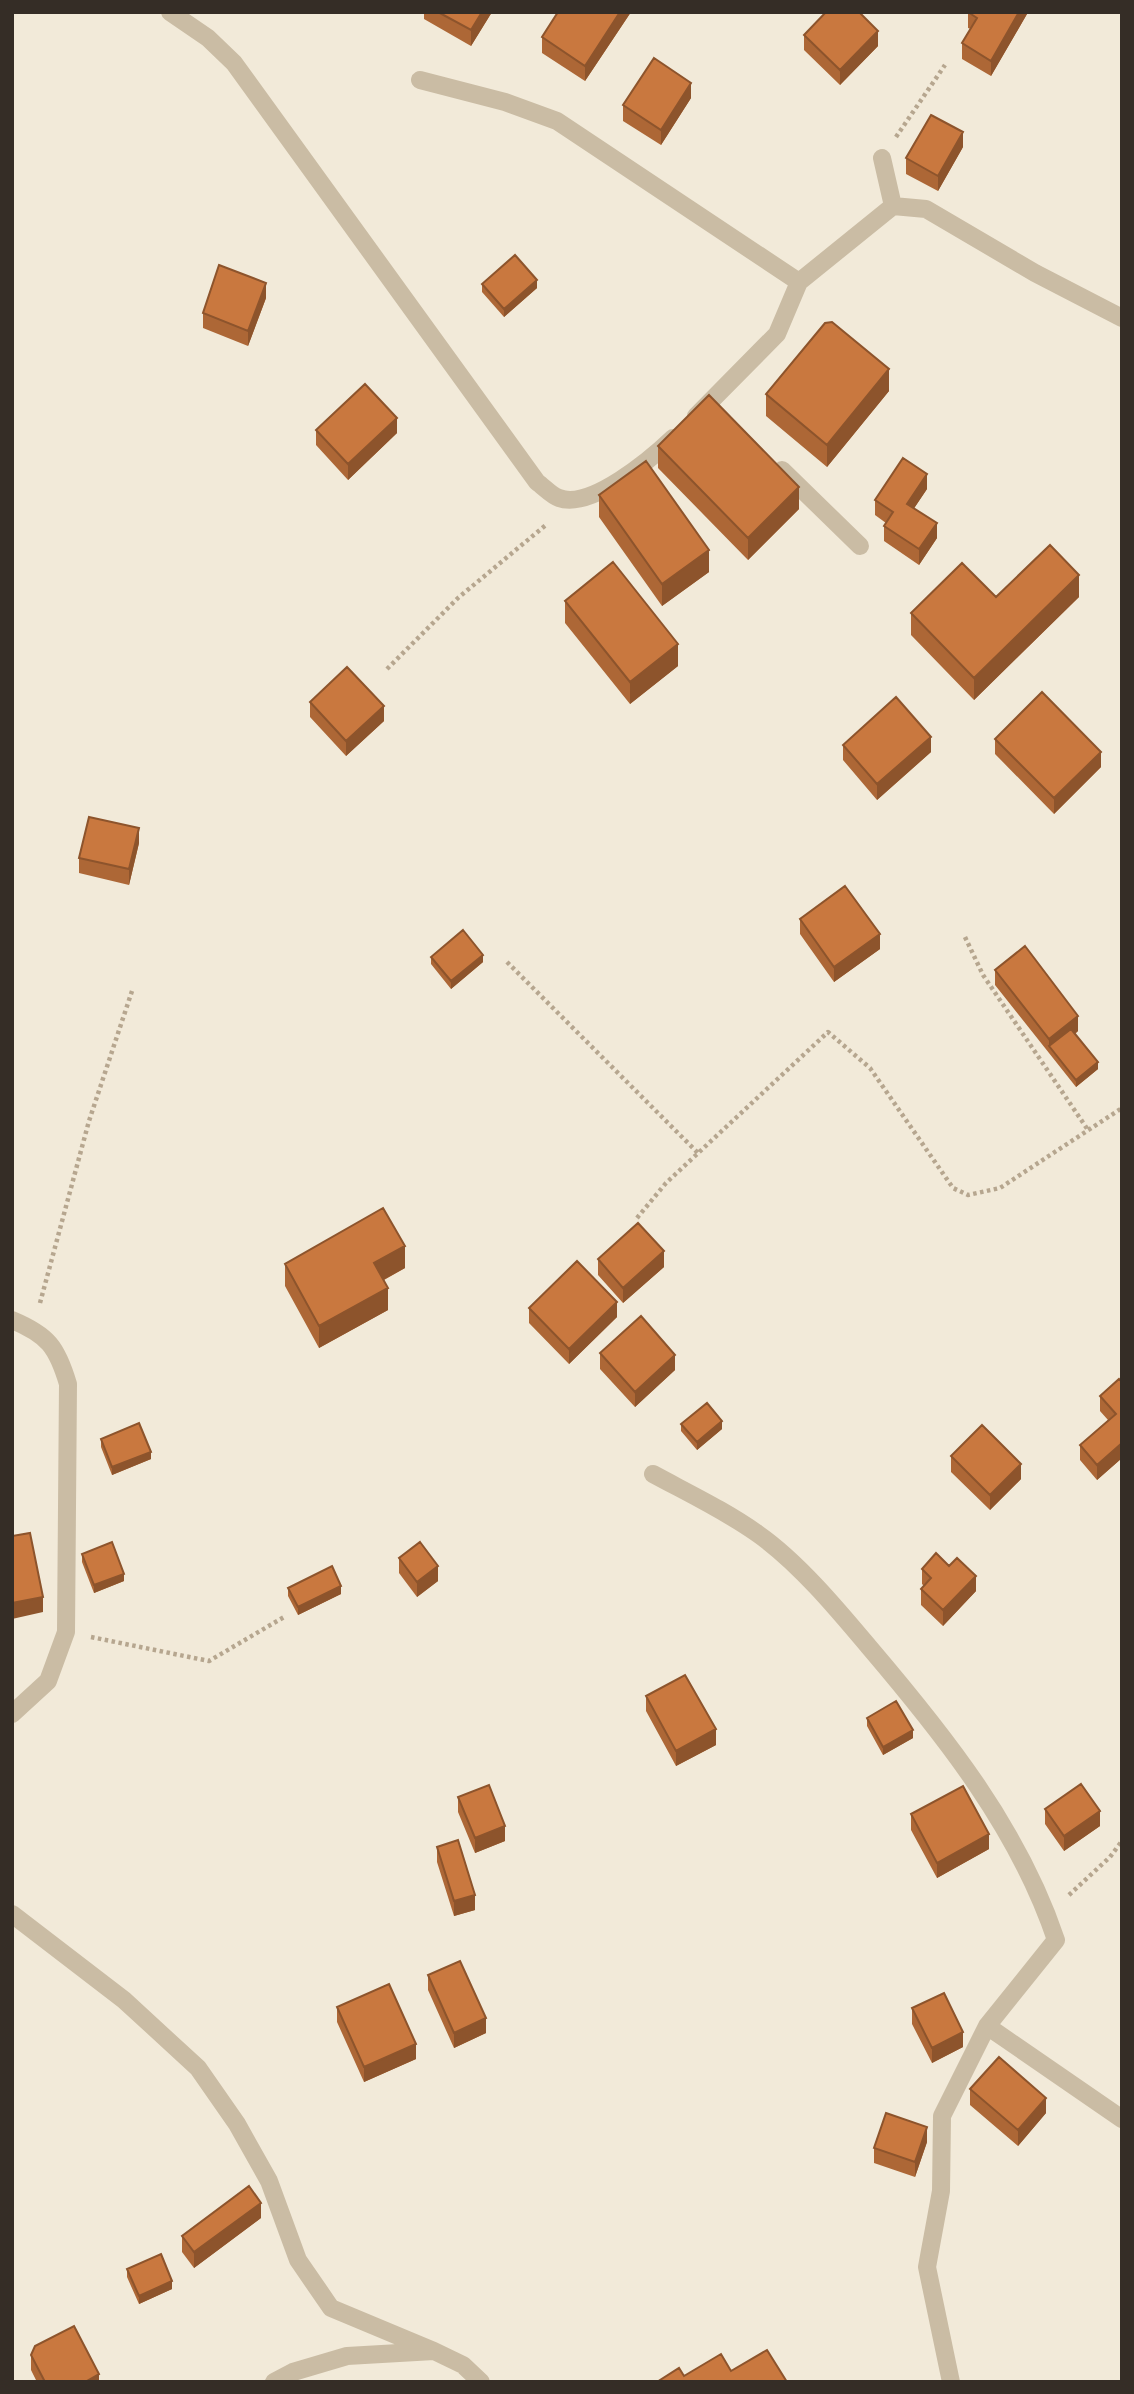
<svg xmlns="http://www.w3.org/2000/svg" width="1134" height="2394" viewBox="0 0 1134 2394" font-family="Ubuntu,sans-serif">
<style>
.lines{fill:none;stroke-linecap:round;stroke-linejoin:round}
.path{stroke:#b6a68f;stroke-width:4.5;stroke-dasharray:3.5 3.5;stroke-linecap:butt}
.street{stroke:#cabca4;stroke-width:18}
.wall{fill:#ad6736}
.shaded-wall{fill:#8d542c}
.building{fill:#c9783f;stroke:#8d542c;stroke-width:2}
</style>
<rect width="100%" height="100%" fill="#f2ead9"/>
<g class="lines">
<path class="path" d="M896,137L945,65
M387,669L458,598L547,524
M965,937L983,975L1088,1130
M507,962L698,1153
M637,1218L666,1183L828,1032L870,1068L953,1188L968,1195L1000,1188L1122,1108
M40,1303L89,1121L132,991
M91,1637L209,1661L284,1617
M1069,1895L1110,1857L1122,1841"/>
<path class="street" d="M170,12L208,38L234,63L537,482C544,487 552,496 559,498C591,510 652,458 673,438
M420,80L505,102L557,121L799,282
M882,158L893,206
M696,416L777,334L799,282L893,206L926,209L1035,273L1122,318
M782,470L860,546
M12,1320C48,1335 57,1347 68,1384L66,1632L48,1681L12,1714
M653,1474C688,1493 726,1511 758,1534C798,1562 838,1610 869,1647C944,1735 1019,1829 1056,1940L987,2026L942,2116L941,2191L927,2267L951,2382
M12,1914L124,2000L198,2068L237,2124L269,2181L298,2260L331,2308L434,2351
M987,2026L1122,2119
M274,2382L293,2372L347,2356L434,2351L463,2365L481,2382"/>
</g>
<path class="wall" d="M424,12H492L471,46L424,19Z
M558,12H631L585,81L542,53V37Z
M1027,12V14L991,76L962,59V43L971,29L968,28V13Z
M804,35L878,46L840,85L804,50Z
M691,98L661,145L623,121V105Z
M963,147L938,191L906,174V158Z
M482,284L537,288L504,317L482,292Z
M266,298L248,346L203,328V313Z
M889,391L827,467L766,416V394Z
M316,430L397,433L348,480L316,445Z
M658,446L799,509L748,560L658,468Z
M927,489L914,508L937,538L919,565L884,541V526L886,523L875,515V500Z
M599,495L709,572L662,606L599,517Z
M996,597H1079L974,700L911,635V613Z
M565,601L678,666L630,704L565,623Z
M310,702L384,721L346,756L310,717Z
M995,739L1101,767L1054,814L995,754Z
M843,745L931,752L877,800L843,760Z
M139,843L129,885L79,873V858Z
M800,919L880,949L834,982L800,934Z
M431,957L483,962L451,989L431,964Z
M995,970L1078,1031L1075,1034L1098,1069L1076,1087L995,985Z
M598,1259L664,1267L623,1303L598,1275Z
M285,1264L405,1268L384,1280L388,1310L319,1348L285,1286Z
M529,1308L617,1317L569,1364L529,1323Z
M600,1353L675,1370L635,1407L600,1369Z
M1122,1382V1458L1097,1480L1080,1460V1445L1108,1420L1100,1411V1396Z
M681,1424L722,1429L697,1450L681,1431Z
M101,1439L151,1459L112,1475L101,1447Z
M951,1456L1021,1479L990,1510L951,1472Z
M82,1554L124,1581L94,1593L82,1562Z
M399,1558L438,1581L417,1597L399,1573Z
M922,1569L976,1591L943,1626L921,1605V1589L924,1586L922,1584Z
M288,1588L341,1594L298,1615L288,1596Z
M646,1696L716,1745L676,1766L646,1711Z
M867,1718L913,1738L883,1755L867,1726Z
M458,1797L505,1841L475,1853L458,1812Z
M1045,1809L1100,1826L1064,1851L1045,1824Z
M911,1814L989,1849L937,1878L911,1830Z
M437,1847L475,1910L454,1916L437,1862Z
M428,1975L486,2033L454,2048L428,1990Z
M337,2007L416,2059L364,2082L337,2022Z
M912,2008L963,2047L932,2063L912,2024Z
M970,2089L1046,2113L1018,2146L970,2105Z
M927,2142L915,2177L874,2163V2148Z
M261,2218L194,2268L182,2252V2236Z
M127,2269L172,2289L139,2304L127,2277Z
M31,2355L99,2382H37L31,2370Z"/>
<path class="shaded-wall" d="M482,12H492L471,46V30Z
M620,12H631L585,81V66Z
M1019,12H1027V14L991,76V61Z
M878,31V46L840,85V70Z
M691,83V98L661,145V130Z
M963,132V147L938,191V176Z
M537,280V288L504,317V309Z
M266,283V298L248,346V331Z
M889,369V391L827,467V445Z
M397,418V433L348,480V464Z
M927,474V489L907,519V504Z
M799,487V509L748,560V538Z
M937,523V538L919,565V549Z
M709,550V572L662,606V584Z
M1079,575V597L974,700V678Z
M678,644V666L630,704V682Z
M384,706V721L346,756V741Z
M931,737V752L877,800V784Z
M1101,752V767L1054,814V798Z
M139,828V843L129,885V869Z
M880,934V949L834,982V967Z
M483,955V962L451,989V981Z
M1078,1016V1031L1053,1051L1049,1046V1039Z
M1098,1062V1069L1076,1087V1080Z
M405,1246V1268L374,1285V1263Z
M664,1251V1267L623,1303V1288Z
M388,1288V1310L319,1348V1326Z
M617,1302V1317L569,1364V1349Z
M675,1355V1370L635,1407V1392Z
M722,1421V1429L697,1450V1442Z
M1122,1443V1458L1097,1480V1465Z
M151,1452V1459L112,1475V1467Z
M1021,1464V1479L990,1510V1495Z
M438,1566V1581L417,1597V1582Z
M124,1574V1581L94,1593V1585Z
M976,1576V1591L943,1626V1610Z
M341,1586V1594L298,1615V1607Z
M43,1597V1612L12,1619V1603Z
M716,1729V1745L676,1766V1751Z
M913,1730V1738L883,1755V1747Z
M1100,1811V1826L1064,1851V1836Z
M505,1826V1841L475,1853V1838Z
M989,1834V1849L937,1878V1863Z
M475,1895V1910L454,1916V1901Z
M486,2018V2033L454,2048V2033Z
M963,2032V2047L932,2063V2048Z
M416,2044V2059L364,2082V2067Z
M1046,2098V2113L1018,2146V2130Z
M927,2127V2142L915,2177V2162Z
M261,2203V2218L194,2268V2252Z
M172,2281V2289L139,2304V2296Z
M99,2374V2382H85Z"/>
<path class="building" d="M438,12H482L471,30Z
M558,12H620L585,66L542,37Z
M826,12H859L878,31L840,70L804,35Z
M968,12H1019L991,61L962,43L977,18Z
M654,58L691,83L661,130L623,105Z
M931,115L963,132L938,176L906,158Z
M515,255L537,280L504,309L482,284Z
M219,265L266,283L248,331L203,313Z
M832,322L889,369L827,445L766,394L825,323Z
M365,384L397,418L348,464L316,430Z
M709,395L799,487L748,538L658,446Z
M903,458L927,474L907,504L937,523L919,549L884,526L893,512L875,500Z
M646,461L709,550L662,584L599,495Z
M1050,545L1079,575L974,678L911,613L962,563L996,597Z
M613,562L678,644L630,682L565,601Z
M347,667L384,706L346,741L310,702Z
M1042,692L1101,752L1054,798L995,739Z
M896,697L931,737L877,784L843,745Z
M89,817L139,828L129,869L79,858Z
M845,886L880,934L834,967L800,919Z
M463,930L483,955L451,981L431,957Z
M1025,946L1078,1016L1049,1039L995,970Z
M1071,1029L1098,1062L1076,1080L1049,1046Z
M383,1208L405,1246L374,1263L388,1288L319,1326L285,1264Z
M638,1223L664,1251L623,1288L598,1259Z
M577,1261L617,1302L569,1349L529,1308Z
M641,1316L675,1355L635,1392L600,1353Z
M1119,1379L1122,1382V1443L1097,1465L1080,1445L1116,1414L1100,1396Z
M707,1403L722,1421L697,1442L681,1424Z
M139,1423L151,1452L112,1467L101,1439Z
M982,1425L1021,1464L990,1495L951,1456Z
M30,1533L43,1597L12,1603V1536Z
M112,1542L124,1574L94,1585L82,1554Z
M420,1542L438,1566L417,1582L399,1558Z
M936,1553L949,1566L957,1558L976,1576L943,1610L921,1589L931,1578L922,1569Z
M332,1566L341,1586L298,1607L288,1588Z
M685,1675L716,1729L676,1751L646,1696Z
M896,1701L913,1730L883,1747L867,1718Z
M1081,1784L1100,1811L1064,1836L1045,1809Z
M489,1785L505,1826L475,1838L458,1797Z
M963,1786L989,1834L937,1863L911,1814Z
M458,1840L475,1895L454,1901L437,1847Z
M460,1961L486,2018L454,2033L428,1975Z
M389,1984L416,2044L364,2067L337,2007Z
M944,1993L963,2032L932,2048L912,2008Z
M999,2057L1046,2098L1018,2130L970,2089Z
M886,2113L927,2127L915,2162L874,2148Z
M249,2186L261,2203L194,2252L182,2236Z
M161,2254L172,2281L139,2296L127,2269Z
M74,2326L99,2374L85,2382H45L31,2355L35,2346Z
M767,2350L787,2382H657L679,2368L684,2376L721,2354L731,2371Z"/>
<rect width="1134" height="2394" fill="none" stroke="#352d26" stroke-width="28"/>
</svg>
